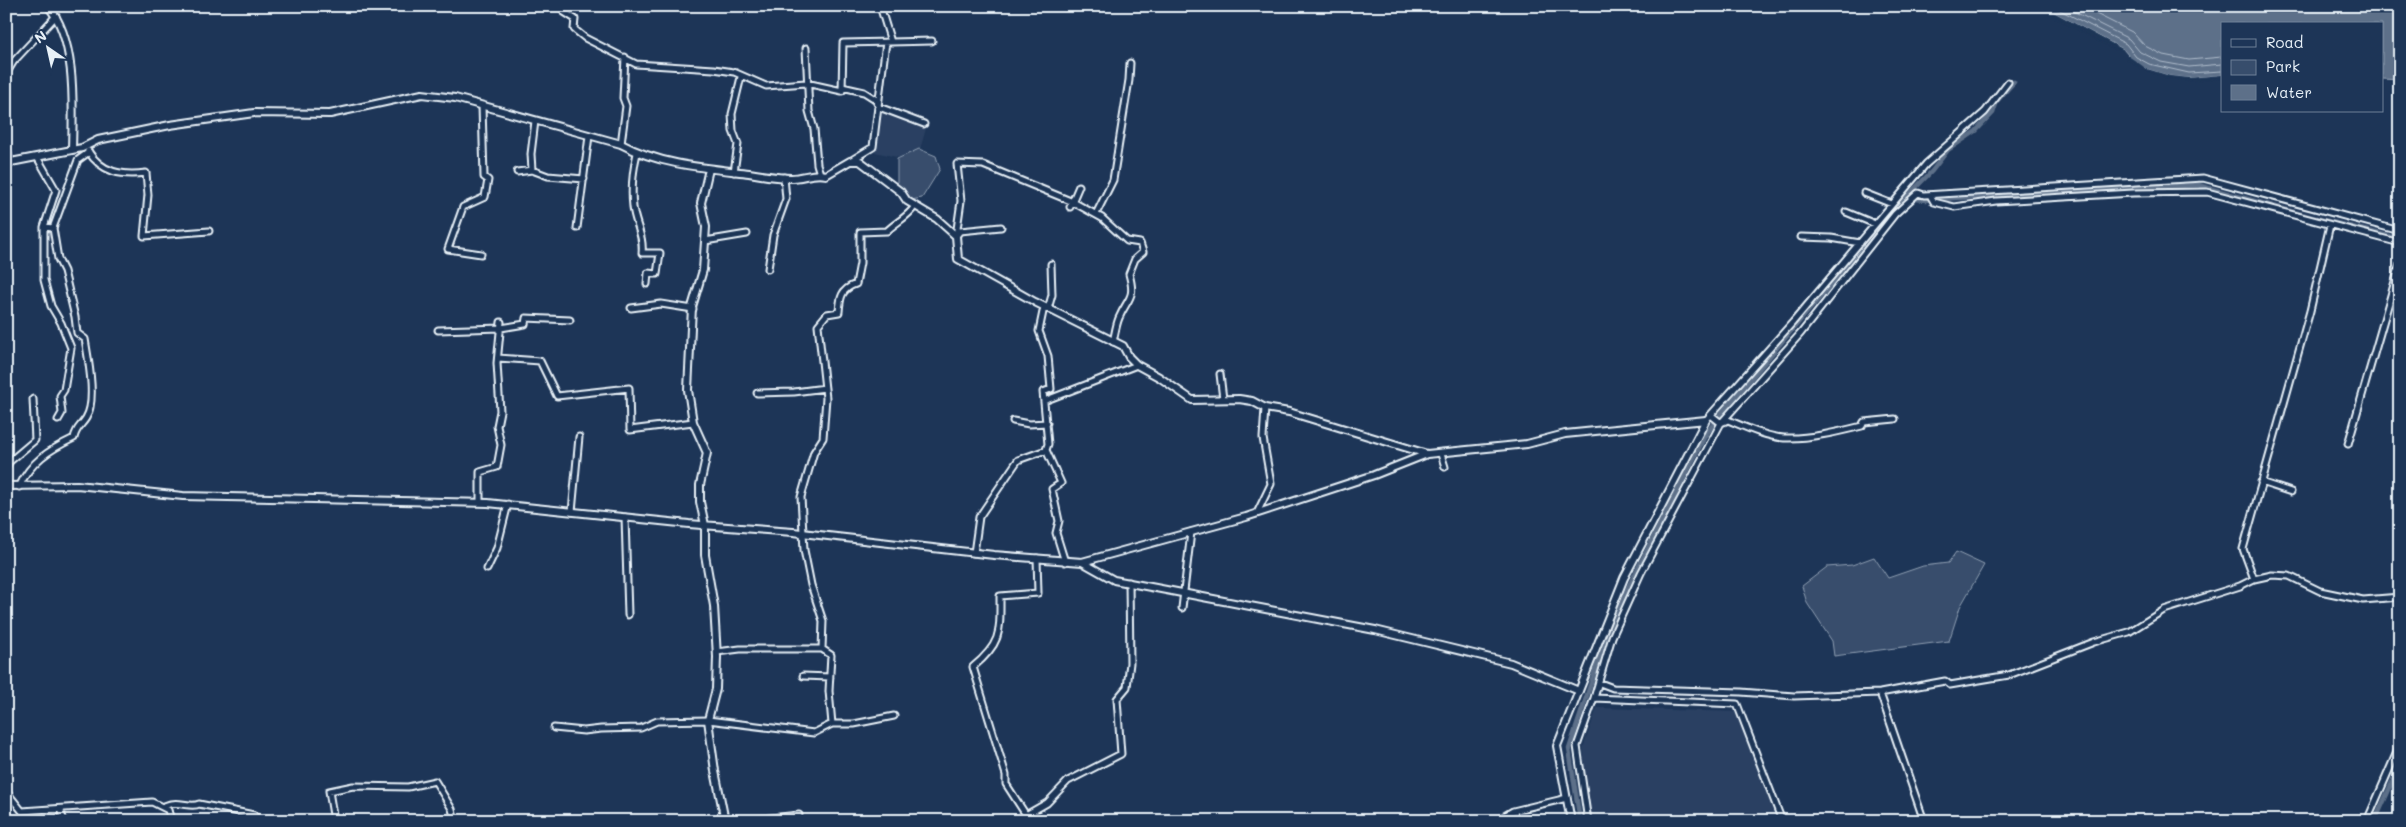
<svg xmlns="http://www.w3.org/2000/svg" width="2406" height="827" viewBox="0 0 2406 827" font-family="Mali,sans-serif">
<style>
.built{fill:#2a4162}
.green{fill:#374d6c;stroke:#909fb2}
.water{fill:#5d7089;stroke:#95a4b5}
.pier{fill:#1d3557}
.lines{fill:none;stroke-linecap:round;stroke-linejoin:round}
.shore{stroke:#b0bdcc;stroke-width:1}
.canal{stroke:#5d7089;stroke-width:4.5}
.minor-casing{stroke:#e8f1f8;stroke-width:9}
.tertiary-casing{stroke:#e8f1f8;stroke-width:10}
.minor{stroke:#1d3557;stroke-width:5}
.tertiary{stroke:#1d3557;stroke-width:6}
</style>
<rect width="100%" height="100%" fill="#1d3557"/>
<filter id="ink" filterUnits="userSpaceOnUse"><feTurbulence type="fractalNoise" baseFrequency=".02" numOctaves="2"/><feDisplacementMap in="SourceGraphic" scale="10" xChannelSelector="R" yChannelSelector="G"/><feConvolveMatrix kernelMatrix="1 2 1 2 8 2 1 2 1" color-interpolation-filters="sRGB"/></filter>
<g filter="url(#ink)">
<path class="built" d="M881,108L928,122L920,149L901,158L875,152Z
M1597,708L1740,712L1781,821H1589L1586,804L1583,748Z"/>
<path class="green" d="M919,149L936,156L940,169L922,198L911,200L897,186V159Z
M1956,552L1984,565L1960,607L1949,641L1834,656L1832,641L1807,603L1802,586L1827,567L1852,565L1874,557L1888,578L1923,566L1948,563Z"/>
<path class="water" d="M2042,6H2400V80L2382,79V24H2222V75L2189,78L2170,76L2147,69L2134,62L2123,49Z"/>
<path class="pier" d="M2039,6H2042L2124,50H2116L2060,20Z
M2127,55L2147,69L2170,76L2189,78L2222,75V78L2193,81L2168,78L2141,68L2127,59Z"/>
<g class="lines">
<path class="shore" d="M2052,6L2126,44L2136,57L2149,64L2189,73L2222,71
M2063,6L2129,39L2140,52L2161,62L2189,67L2222,64
M2080,6L2132,32L2145,46L2163,55L2189,60L2222,57"/>
<path class="canal" d="M1915,199L1927,200
M1938,199L2198,185L2312,217L2400,239
M1580,821L1569,749L1607,635L1627,590L1705,436L1719,416L1894,210L1932,171L1948,150L1976,131L1993,113L1997,101L2014,82
M2375,821L2400,765"/>
<g class="minor-casing">
<path id="minor" d="M563,6L564,12L575,19L574,29L585,38L636,64L714,69L734,72L766,86L806,83L842,91L843,43L891,42L880,6
M891,42L932,41
M806,48L809,111L814,129L817,164L820,174
M6,74L14,61L56,16
M842,87L864,92L875,99L879,107L924,124
M6,143L10,162
M621,144L626,106L623,98L625,57
M88,151C102,173 122,176 146,173L148,195L144,236L209,231
M637,153C633,170 631,189 633,207C635,224 644,236 642,253H660L657,274L648,273L647,284
M37,157L56,190L44,227L53,228
M850,161L873,147L886,42
M532,170L531,154L535,121
M517,172L532,170L548,176L584,179
M734,172L738,144L733,131L732,114L741,77
M1864,193L1892,204
M1930,195L1934,202L1954,207L1996,201L2133,193L2207,192L2400,243
M1070,207L1079,186
M1846,212L1875,224
M1096,214L1113,180L1129,80L1130,63
M44,227V280L51,306L61,323L71,348L64,390L60,396L62,413L58,420
M577,228L589,136
M956,236L961,201L957,164L983,165L1073,202L1102,218L1127,241L1140,243L1143,252L1135,259L1129,274C1136,299 1128,297 1119,318C1116,325 1115,334 1113,342
M956,236L960,231L1001,227
M1801,237L1831,238L1860,243
M705,241L747,234
M481,254L448,249L463,207L485,197L488,180L484,177L482,106
M768,269L773,235L786,199L784,177
M1044,307L1039,331L1048,356L1051,389L1043,392L1048,444L1046,450L1061,483L1052,489L1059,521L1056,533L1065,562
M631,308L661,304L693,309
M1048,309L1052,295L1051,264
M438,330L501,328L525,324L526,318L570,320
M498,358L540,361L557,396L629,388L630,430L693,422
M1220,374L1223,399
M757,393L794,392L825,388
M1044,401L1137,365
M1711,415L1721,423L1728,420C1745,427 1766,437 1784,438C1809,439 1838,432 1862,426L1864,422L1895,419
M1706,420L1793,322L1926,164L1985,112L2008,82
M1013,421L1029,424L1047,423
M2348,444L2400,264
M1441,454L1445,467
M6,468L9,462L35,440L33,399
M2261,482L2291,492
M19,487C31,461 49,450 74,438C76,428 81,426 86,418C97,401 88,358 85,339L77,333L75,317L64,271L58,259L53,228L78,160L89,152
M480,502V472L497,467L501,445L497,426L500,411L497,363L501,322
M572,512L579,437
M1257,513L1271,484L1263,438L1265,408
M625,517L628,615
M974,553L979,517L1018,460L1046,450
M487,569L497,548L508,504
M2254,579L2243,549L2310,311L2330,225
M1182,608L1191,532
M717,652L740,649H822
M803,676L830,677
M1600,683L1613,688L1741,692L1794,696L1880,693L1945,681L1950,685L2009,675L2094,642L2129,632L2164,610L2240,586L2254,579L2272,575L2289,576L2320,591L2363,600L2400,597
M1880,693L1924,821
M1594,698L1612,637L1641,573L1721,423L1801,333L1895,214L1918,193L1924,195L2203,178L2400,231
M832,724L829,691L831,655L822,649L823,621L811,585L804,550L801,497L814,452L823,438L826,398L818,325L827,314L839,312C840,298 841,289 856,284L860,263V232L887,231C896,222 908,217 915,206
M554,728L584,731L601,729L641,728L657,721L708,720L814,733L832,724H854L894,716
M6,791L22,811L152,802L168,810L171,821
M164,806C179,799 190,809 199,804L254,815L259,821
M60,809L64,821
M1026,815L1006,784V775L973,667C1002,643 1000,632 1000,596L1038,593L1037,558
M334,821L329,791L353,786L408,787L435,781L452,809L455,821
M743,821L799,815
M1032,821L1026,815L1047,803L1068,781L1121,754L1117,699L1127,687L1130,663L1129,582
M1496,821L1513,811L1567,798
M1588,821L1577,746L1594,698L1737,704L1782,821
M2367,821L2400,745"/>
</g>
<g class="tertiary-casing">
<path id="tertiary" d="M48,6C77,39 73,107 72,149
M6,163L82,148L98,140L170,125L254,113L330,114L422,94L455,98L621,144C660,165 705,168 749,173C762,175 777,178 791,178C803,178 814,172 826,175L850,161H860L901,192L907,201L937,219L956,236L958,259L1035,302L1123,346L1129,357L1137,365L1159,377L1192,400L1239,399L1252,401L1265,408L1289,412L1427,454
M709,169L701,203L706,227L703,270L692,307L688,390L693,422L707,453L700,485V502L705,525V555L714,606L717,657L716,689L708,720L715,771L725,821
M6,486L77,485L183,496L488,503L689,524L793,532L994,555L1082,562L1246,517L1374,475L1427,454L1527,444L1565,434L1706,420L1624,578L1557,746L1571,821
M1082,562L1114,580L1375,630L1511,663L1579,691"/>
</g>
<use href="#minor" class="minor"/>
<use href="#tertiary" class="tertiary"/>
</g>
</g>
<rect width="2406" height="827" fill="none" stroke="#1d3557" stroke-width="25"/>
<rect x="12" y="12" width="2381" height="802" fill="none" stroke="#e8f1f8" stroke-width="2" filter="url(#ink)"/>
<rect x="2221" y="22" width="162" height="90" fill="#1d3557" stroke="#6e8097"/>
<rect x="2231" y="39" width="25" height="8" fill="#1d3557" stroke="#6e8097"/>
<text x="2266" y="48" font-size="15" fill="#e8f1f8">Road</text>
<rect x="2231" y="60" width="25" height="15" fill="#374d6c" stroke="#6e8097"/>
<text x="2266" y="72" font-size="15" fill="#e8f1f8">Park</text>
<rect x="2231" y="85" width="25" height="15" fill="#5d7089" stroke="#6e8097"/>
<text x="2266" y="98" font-size="15" fill="#e8f1f8">Water</text>
<g transform="translate(48 48) rotate(326)" stroke="#1d3557" stroke-width="4" paint-order="stroke">
<path d="M0-4L9 19L0 12L-9 19Z" fill="#e8f1f8"/>
<text y="-8" font-size="14" font-weight="bold" text-anchor="middle" fill="#e8f1f8">N</text>
</g>
</svg>
